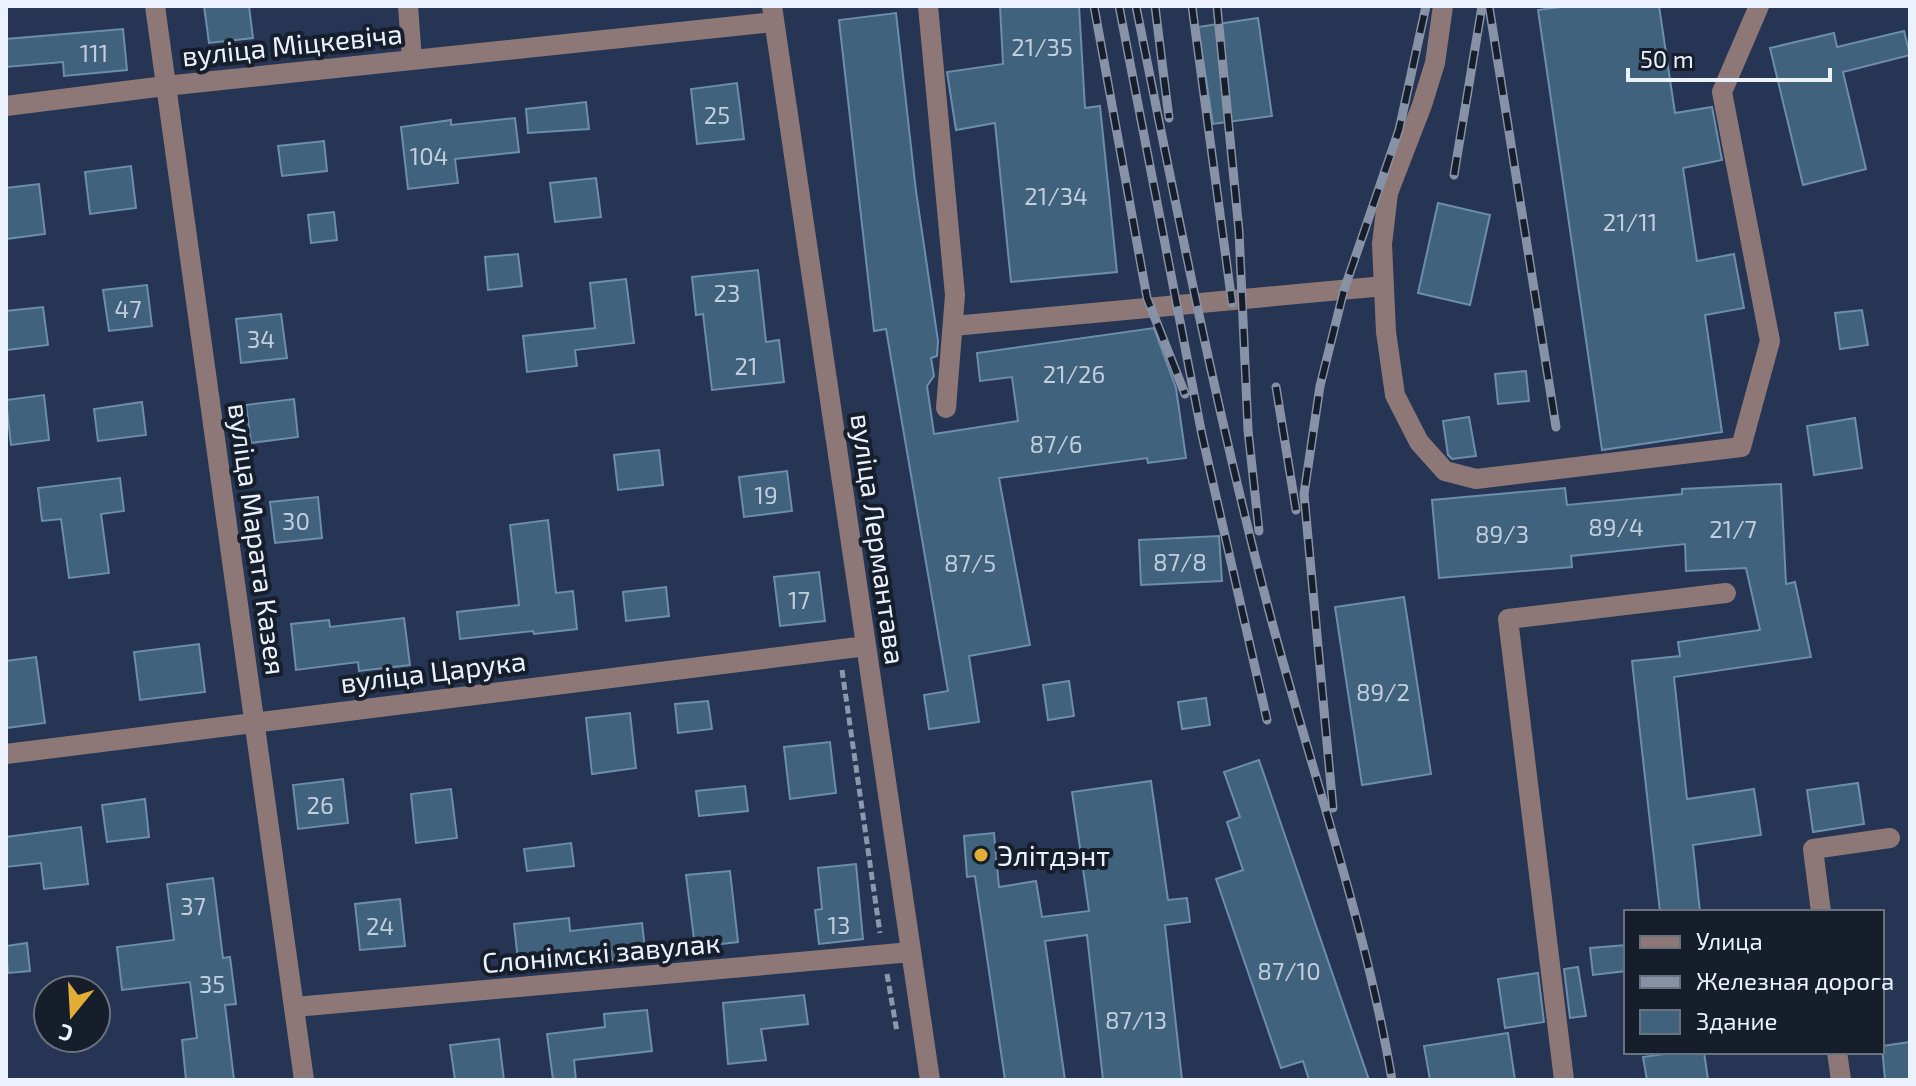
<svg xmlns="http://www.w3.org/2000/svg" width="1916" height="1086" viewBox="0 0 1916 1086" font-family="'Exo 2',sans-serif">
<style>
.building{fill:#41627c;stroke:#6c8eaa;stroke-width:2}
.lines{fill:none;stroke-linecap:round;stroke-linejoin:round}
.path{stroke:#8d98ac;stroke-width:5;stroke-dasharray:8 4;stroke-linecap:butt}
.minor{stroke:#8d7877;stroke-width:20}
.rail-casing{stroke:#8792a7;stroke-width:9}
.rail{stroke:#161d2b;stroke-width:6;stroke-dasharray:18;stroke-linecap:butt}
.poi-dot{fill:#e3ae35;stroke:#161d2b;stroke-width:3}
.labels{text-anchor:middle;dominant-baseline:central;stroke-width:8;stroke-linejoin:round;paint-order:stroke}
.number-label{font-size:24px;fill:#c0cedd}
.street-label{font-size:28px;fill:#ebf2fd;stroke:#161d2b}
.poi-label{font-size:28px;fill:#ebf2fd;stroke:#161d2b;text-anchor:start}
</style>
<rect width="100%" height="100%" fill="#263553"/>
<path class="building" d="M204,6H249L253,38L209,43Z
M1000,6H1079L1085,108L1100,106L1117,272L1011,282L995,123L956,130L947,72L1003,64Z
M1569,6H1659L1675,113L1712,107L1722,160L1683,168L1697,261L1734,254L1744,308L1705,315L1722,432L1602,450L1538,10Z
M896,13L916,191L938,341L937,356L931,358L934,376L927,386L934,434L1018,421L1012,377L980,381L977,353L1154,328L1176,388L1186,458L1148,463L1147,458L999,478L1030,645L969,656L979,722L929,729L924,695L948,691L886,329L874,331L839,20Z
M1258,18L1272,116L1213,124L1198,27Z
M123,29L127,70L64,76L63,62L6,67V39Z
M1904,31L1910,55L1843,72L1866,169L1803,185L1770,48L1834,33L1837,47Z
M737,83L744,139L697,144L691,89Z
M586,102L589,129L528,133L526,109Z
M515,118L519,152L455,159L458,183L408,189L401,127L451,120V125Z
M324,141L327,171L282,176L278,146Z
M131,166L136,208L90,214L85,172Z
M596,178L601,217L555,222L550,183Z
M39,184L45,234L6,239V188Z
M1438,203L1490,215L1470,305L1418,293Z
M334,212L337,240L311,243L308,215Z
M518,254L522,286L488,290L485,257Z
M758,270L766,342L779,340L784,382L712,390L703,314L696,315L692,277Z
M626,279L634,343L575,350L577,366L527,372L523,336L595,328L590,283Z
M147,285L152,326L109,331L103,290Z
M43,307L48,345L6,350V311Z
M1862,310L1868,345L1840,349L1835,313Z
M281,314L287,358L241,363L236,319Z
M1526,371L1529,401L1498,404L1495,374Z
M44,395L49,440L11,445L6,400Z
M294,399L298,437L251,443L246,405Z
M142,402L146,435L98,441L94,409Z
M1469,417L1476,456L1452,459L1448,455L1443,421Z
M1855,418L1862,468L1814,475L1807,426Z
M659,450L663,485L618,490L614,455Z
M787,471L792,511L744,517L739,477Z
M120,478L124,511L101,514L109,573L69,578L61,519L42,521L38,488Z
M1781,484L1786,584L1795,582L1811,657L1674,677L1687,799L1754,789L1761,835L1693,845L1700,912H1660L1632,661L1680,656L1678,642L1760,630L1746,568L1686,571L1685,544L1571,556L1572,567L1439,578L1432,500L1565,488L1567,505L1682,494V489Z
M318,497L322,538L275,543L270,502Z
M548,520L556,593L573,591L577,629L534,634L533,631L460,639L457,612L519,605L510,525Z
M1219,536L1222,581L1141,585L1139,540Z
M819,572L825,621L780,626L774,577Z
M666,587L669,616L626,621L623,592Z
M1404,597L1431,774L1362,785L1335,607Z
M404,618L410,665L359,671L358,662L296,670L291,624L329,620L330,627Z
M199,644L205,692L140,700L134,652Z
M36,657L45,723L6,728V661Z
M1069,681L1074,716L1048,720L1043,685Z
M1206,698L1210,725L1182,729L1178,702Z
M708,701L712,729L678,733L675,704Z
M630,713L636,768L592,774L586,718Z
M830,742L836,793L790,799L784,747Z
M1259,760L1369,1080H1309L1303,1061L1281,1068L1216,879L1243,870L1227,822L1240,817L1224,772Z
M343,779L348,823L298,829L293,785Z
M1151,781L1168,900L1187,898L1190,922L1165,925L1182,1080H1103L1087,935L1045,941L1065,1080H1005L975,876L967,877L964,836L994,833L999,887L1036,881L1042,917L1089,911L1072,792Z
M1858,783L1864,824L1813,832L1807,790Z
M745,786L748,811L699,816L696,791Z
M451,789L457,838L416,843L411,794Z
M145,799L149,837L107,842L102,805Z
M81,827L88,884L44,889L41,863L6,867V837Z
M571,843L574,866L527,871L524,849Z
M856,864L863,939L819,944L815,910L822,909L818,868Z
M730,871L738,942L695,947L686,875Z
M213,878L223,958L230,957L236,1004L225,1005L234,1080H186L182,1040L197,1038L190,982L122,990L117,947L174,940L167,884Z
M400,899L405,946L360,950L355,904Z
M569,918L570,931L642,923L646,957L612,960L611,951L518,961L514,924Z
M27,943L30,971L8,973L6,946Z
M1626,945V971L1593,975L1590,948Z
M1578,967L1586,1016L1570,1018L1564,969Z
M1538,973L1544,1022L1505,1028L1498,979Z
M804,995L808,1024L761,1029L766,1060L728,1064L723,1003Z
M647,1010L652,1051L574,1060L576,1080H553L547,1034L605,1027L604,1014Z
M1508,1033L1515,1080H1430L1424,1046Z
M499,1039L504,1080H455L450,1045Z
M1910,1042V1080H1885L1882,1046Z
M1678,1052H1704L1708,1080H1647L1643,1057Z"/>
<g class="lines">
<path class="path" d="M842,670L880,933
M887,974L897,1032"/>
<path class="minor" d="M155,6L304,1080
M408,6L412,60
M772,6L930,1080
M928,6L955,295L946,408
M1443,6L1435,63L1422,105L1388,193L1382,244L1386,332L1395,395L1419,442L1445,471L1476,479L1741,447L1770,341L1722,92L1759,6
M6,106L165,86L774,22
M953,326L1384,286
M6,754L866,646
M1821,912L1813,849L1890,838
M295,1007L911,952
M1837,1052L1841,1080
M1564,1080L1508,619L1726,593"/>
<g class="rail-casing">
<path id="rail" d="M1094,6L1147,298L1185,394
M1119,6L1202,435L1267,720
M1136,6C1176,207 1216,409 1268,607C1309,765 1365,920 1392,1080
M1155,6L1169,118
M1192,6L1232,303
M1217,6L1239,231L1248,430L1259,531
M1489,6L1556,427
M1454,175L1482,6
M1276,387L1296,510
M1333,808L1304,494L1320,386L1344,290L1399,130L1426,6"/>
</g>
<use href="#rail" class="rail"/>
</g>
<circle class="poi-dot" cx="981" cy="855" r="8"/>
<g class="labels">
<g class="number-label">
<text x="1042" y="46">21/35</text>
<text x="94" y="52">111</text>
<text x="717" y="114">25</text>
<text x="429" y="155">104</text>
<text x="1056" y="195">21/34</text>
<text x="1630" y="221">21/11</text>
<text x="727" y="292">23</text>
<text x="128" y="308">47</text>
<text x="261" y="338">34</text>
<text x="746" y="365">21</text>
<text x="1074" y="373">21/26</text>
<text x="1056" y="443">87/6</text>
<text x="766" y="494">19</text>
<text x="296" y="520">30</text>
<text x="1616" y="526">89/4</text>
<text x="1733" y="528">21/7</text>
<text x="1502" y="533">89/3</text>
<text x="1180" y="561">87/8</text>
<text x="970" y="562">87/5</text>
<text x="799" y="599">17</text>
<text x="1383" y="691">89/2</text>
<text x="320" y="804">26</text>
<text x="193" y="905">37</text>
<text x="839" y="924">13</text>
<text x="380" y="925">24</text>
<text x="1289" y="970">87/10</text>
<text x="212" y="983">35</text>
<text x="1136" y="1019">87/13</text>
</g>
<g class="street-label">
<text transform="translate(292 44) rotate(-6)">вуліца Міцкевіча</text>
<text transform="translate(258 539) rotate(82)">вуліца Марата Казея</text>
<text transform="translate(879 539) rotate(82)">вуліца Лермантава</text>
<text transform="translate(433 671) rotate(-7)">вуліца Царука</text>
<text transform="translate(601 952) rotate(-5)">Слонімскі завулак</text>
</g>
<g class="poi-label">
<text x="997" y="855">Элітдэнт</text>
</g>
</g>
<rect width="1916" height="1086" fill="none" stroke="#ebf2fd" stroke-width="16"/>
<rect x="1624" y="910" width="260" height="144" fill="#161d2b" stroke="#6b727f" stroke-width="2"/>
<rect x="1640" y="936" width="40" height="12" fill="#8d7877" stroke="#6b727f" stroke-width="2"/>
<text x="1696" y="950" font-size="24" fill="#ebf2fd">Улица</text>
<rect x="1640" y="976" width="40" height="12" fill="#8792a7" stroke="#6b727f" stroke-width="2"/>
<text x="1696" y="990" font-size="24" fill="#ebf2fd">Железная дорога</text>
<rect x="1640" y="1010" width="40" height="24" fill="#41627c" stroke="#6b727f" stroke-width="2"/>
<text x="1696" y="1030" font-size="24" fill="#ebf2fd">Здание</text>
<g transform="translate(72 1014) rotate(198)"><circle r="38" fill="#161d2b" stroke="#6b727f" stroke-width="2"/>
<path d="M0-6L14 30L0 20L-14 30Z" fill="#e3ae35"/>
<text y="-12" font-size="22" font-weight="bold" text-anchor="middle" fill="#ebf2fd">С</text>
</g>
<path d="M1628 68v12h202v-12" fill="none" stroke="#ebf2fd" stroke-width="4"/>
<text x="1640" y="68" font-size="24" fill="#ebf2fd" stroke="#161d2b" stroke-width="6" paint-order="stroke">50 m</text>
</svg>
